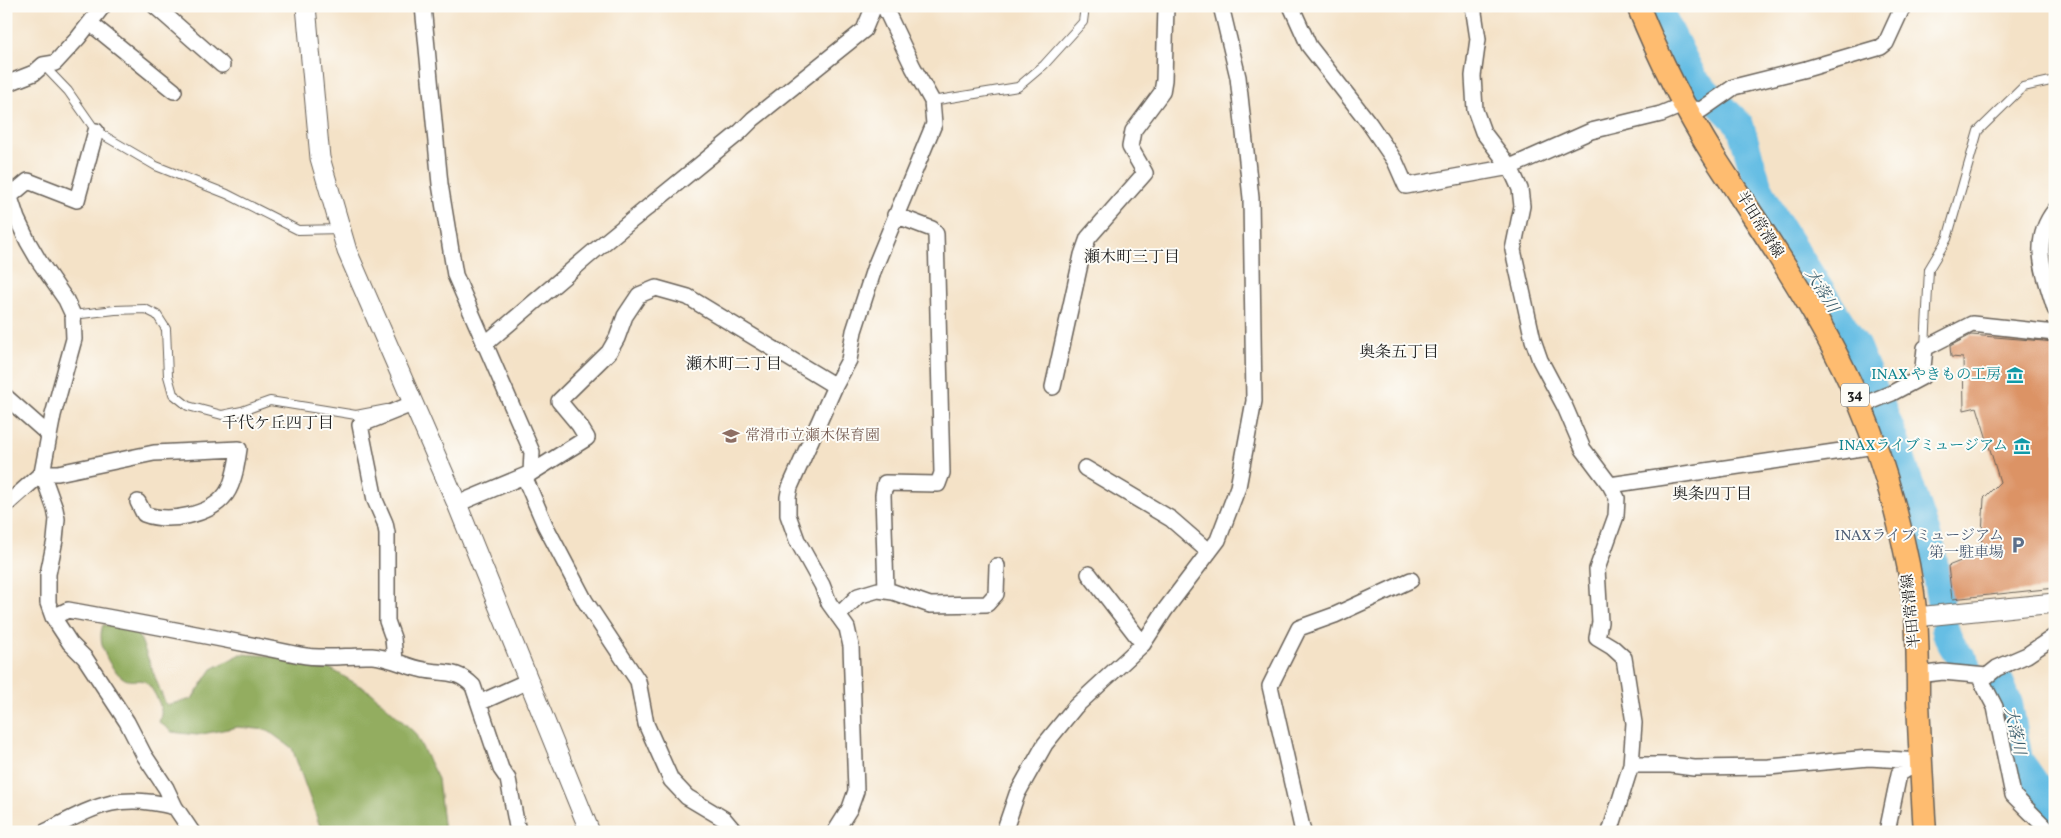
<svg xmlns="http://www.w3.org/2000/svg" width="2061" height="838" viewBox="0 0 2061 838" font-family="Vollkorn,'Noto Serif JP',serif">
<style>
.forest{fill:#93ad60;stroke:#58643e}
.lines{fill:none;stroke-linecap:round;stroke-linejoin:round}
.river{stroke:#66bee4;stroke-width:28}
.building{fill:#dc9365}
.service-casing{stroke:#686158;stroke-width:10}
.minor-casing{stroke:#686158;stroke-width:18}
.tertiary-casing{stroke:#686158;stroke-width:21}
.primary-casing{stroke:#686158;stroke-width:25}
.service{stroke:#fff;stroke-width:8}
.minor{stroke:#fff;stroke-width:15}
.tertiary{stroke:#fff;stroke-width:19}
.primary{stroke:#febc70;stroke-width:22}
.labels{text-anchor:middle;dominant-baseline:central;stroke-width:4;stroke-linejoin:round;paint-order:stroke}
.shield{fill:#fdfcf7;stroke:#605f5e;stroke-width:1}
.shield-label{font-size:14px;font-weight:bold;fill:#1c1c1c}
.street-label{font-size:15px;fill:#1c1c1c;stroke:#fdfcf7}
.culture-label{font-size:15px;fill:#0d838f;stroke:#fdfcf7;text-anchor:end}
.education-label{font-size:15px;fill:#785e54;stroke:#fdfcf7;text-anchor:start}
.service-label{font-size:15px;fill:#4e5e75;stroke:#fdfcf7;text-anchor:end}
.neighbourhood-label{font-size:16px;fill:#1c1c1c;stroke:#fdfcf7}
.water-label{font-size:16px;font-style:italic;fill:#3a5d6c;stroke:#fdfcf7}
</style>
<rect width="100%" height="100%" fill="#fdfcf7"/>
<filter id="ink" filterUnits="userSpaceOnUse"><feTurbulence type="fractalNoise" baseFrequency=".02" numOctaves="2"/><feDisplacementMap in="SourceGraphic" scale="10" xChannelSelector="R" yChannelSelector="G"/><feConvolveMatrix kernelMatrix="1 2 1 2 8 2 1 2 1" color-interpolation-filters="sRGB"/></filter>
<filter id="wash" filterUnits="userSpaceOnUse"><feTurbulence type="fractalNoise" baseFrequency=".0096" numOctaves="4" result="noise"/><feDisplacementMap in="SourceGraphic" scale="20" xChannelSelector="R" yChannelSelector="G"/><feGaussianBlur stdDeviation="1.12" result="paint"/><feColorMatrix in="noise" values="0 0 0 0 0 0 0 0 0 0 0 0 0 0 0 0 0 1.4 0 .05"/><feComposite in="paint" operator="in"/></filter>
<g filter="url(#wash)">
<rect width="100%" height="100%" fill="#f4e2c7"/>
<path class="forest" d="M103,625L131,626L141,640L165,703L167,705L192,699L212,669L241,654L274,656L326,666L372,693L415,733L438,779L444,832H322L292,748L267,730L238,727L197,735L172,732L159,722C160,718 162,714 161,710C161,704 150,683 144,681C138,679 131,682 125,679C109,670 96,642 103,625Z"/>
<g class="lines">
<path class="river" d="M1657,6L1694,79L1740,125L1758,185L1775,219L1856,346L1894,437L1932,550L1940,600
M1945,628C1948,642 1957,654 1967,664
M1990,681L2000,682L2009,704L2019,760L2055,811"/>
</g>
<g id="blocks">
<path class="building" d="M1971,335L2055,342V588L1952,599L1948,566L1981,553L1984,498L2000,482L1977,407L1964,410L1963,358L1951,357L1950,346Z"/>
</g>
</g>
<g filter="url(#ink)">
<use href="#blocks" fill-opacity="0" stroke="#686158" stroke-width="1"/>
<g class="lines">
<g class="service-casing">
<path id="service" d="M43,65L68,91L96,131L156,166L227,194L298,230L341,229
M932,101L1018,87L1044,65L1083,22L1085,6
M73,315L115,310L145,309L157,315L166,329L168,376L173,394L188,406L222,415L242,411L270,401L356,415L387,409
M1925,348L1929,269L1947,239L1978,131L2023,87L2055,80"/>
</g>
<g class="minor-casing">
<path id="minor" d="M155,6L222,65
M423,6L440,184L455,275L532,452L531,473L457,504
M1291,6L1309,46L1369,123L1395,161L1406,186L1510,167L1591,131L1661,114L1685,104L1694,109L1701,110L1734,87L1806,69L1881,47L1886,43L1903,6
M1473,6L1478,39L1473,76L1475,110L1483,132L1510,167L1520,189L1522,206L1513,250L1533,340L1540,360L1565,407L1583,449L1610,485L1617,498L1616,516L1597,569L1600,622L1597,638L1612,647L1624,658L1634,723L1631,765L1610,832
M90,23L174,91
M6,84L34,73L43,65L55,63L78,38L103,6
M6,185L17,219L28,242L39,261L66,300L73,315L74,339L53,415L42,473L55,509L57,519L55,540L48,574V603L53,617L70,643L85,658L127,722L144,755L166,788L175,807L192,832
M9,197L28,181L77,200L96,131
M2055,210C2029,243 2045,274 2055,309
M484,345L593,252L740,132L753,119L864,30L874,6
M1053,387L1082,255L1088,238L1145,173L1130,147L1133,131L1162,92L1164,80L1166,6
M6,397L49,435
M1860,406L1892,393L1922,377L1925,348L1972,324L2055,333
M1085,468L1171,519L1209,552
M531,473L587,438L579,425L559,401L609,352L617,338L625,316L639,295L656,288L688,297L835,386
M524,476L545,525L585,601L638,681L646,724L671,780L687,797L724,819L735,832
M1610,485L1875,446
M6,505L42,473H58L154,453L239,449C237,463 234,483 226,494C210,516 168,523 144,514L138,502
M1089,574L1143,644
M886,590L883,495L885,483L938,484L942,473L936,234L932,229L895,215
M838,616L858,596L878,590L893,592L930,605L987,604L996,594L997,566
M53,617L68,610C146,624 223,639 300,655C324,660 348,655 372,656C390,657 406,667 424,670C444,674 457,669 473,686L501,769L508,779L518,832
M395,661L393,638L387,621V533L385,523L375,500L360,425L412,404
M1918,675L1943,672L1987,676L1997,668L2027,655L2055,636
M1979,676L1995,707L2013,795L2050,832
M479,703L528,681
M1631,765H1671L1694,768L1769,767L1869,758L1920,761
M45,832C96,806 117,792 175,807
M835,832L850,808L856,791L851,646L847,628L829,603L822,585L797,540L788,515V497L790,487L803,458L835,386L849,360L854,331L874,269L934,124L932,101L913,67L884,6
M1004,832L1017,794L1045,744L1075,707L1143,644L1165,610L1218,540L1238,487L1254,401L1251,198L1238,77L1221,6
M1303,832L1270,686L1299,628L1335,615L1411,580
M1887,832L1899,774L1920,761"/>
</g>
<g class="tertiary-casing">
<path id="tertiary" d="M306,6L320,158L347,251L457,504L590,832
M1916,617L2055,603"/>
</g>
<g class="primary-casing">
<path id="primary" d="M1638,6C1659,58 1685,110 1715,158C1767,238 1823,317 1860,405C1886,467 1909,550 1916,617C1918,645 1918,674 1918,702C1920,745 1922,788 1925,832"/>
</g>
<use href="#service" class="service"/>
<use href="#minor" class="minor"/>
<use href="#tertiary" class="tertiary"/>
<use href="#primary" class="primary"/>
</g>
</g>
<defs>
<g id="museum-bare" transform="scale(1.35)"><path d="M0-6L6-3V-2H-6V-3ZM-5-1h2V3h-2ZM-1-1h2V3h-2ZM3-1h2V3H3ZM-6 4H6V6H-6Z" fill="#0f9aa8" stroke="#fdfcf7" stroke-width="2.5" paint-order="stroke"/></g>
<g id="school-bare" transform="scale(1.35)"><path d="M0-5L7-2L0 1L-7-2ZM-4 1L0 2.5L4 1V4Q0 6-4 4Z" fill="#8d6e63" stroke="#fdfcf7" stroke-width="2.5" paint-order="stroke"/></g>
<g id="parking-bare" transform="scale(1.35)"><path d="M-3.5-5.5H1a3.5 3.5 0 0 1 0 7H-1V5.5H-3.5ZM-1-3.4V-.6H.8a1.4 1.4 0 0 0 0-2.8Z" fill="#5c6f8a" stroke="#fdfcf7" stroke-width="2.5" paint-order="stroke"/></g>
</defs>
<g fill-rule="evenodd">
<use href="#museum-bare" x="2015" y="375"/>
<use href="#school-bare" x="731" y="436"/>
<use href="#museum-bare" x="2022" y="446"/>
<use href="#parking-bare" x="2018" y="545"/>
</g>
<g class="labels">
<rect class="shield" x="1841" y="383.5" width="28" height="23" rx="4"/>
<g class="shield-label">
<text x="1855" y="395">34</text>
</g>
<g class="street-label">
<text transform="translate(1759 225) rotate(58)">半田常滑線</text>
<text transform="translate(1912 611) rotate(-96)">半田常滑線</text>
</g>
<g class="culture-label">
<text x="2001" y="375">INAX やきもの工房</text>
<text x="2008" y="446">INAXライブミュージアム</text>
</g>
<g class="education-label">
<text x="745" y="436">常滑市立瀬木保育園</text>
</g>
<g class="service-label">
<text x="2004" y="536">INAXライブミュージアム<tspan x="2004" dy="17">第一駐車場</tspan></text>
</g>
<g class="neighbourhood-label">
<text x="1132" y="258">瀬木町三丁目</text>
<text x="1399" y="353">奥条五丁目</text>
<text x="734" y="365">瀬木町二丁目</text>
<text x="278" y="424">千代ケ丘四丁目</text>
<text x="1712" y="495">奥条四丁目</text>
</g>
<g class="water-label">
<text transform="translate(1821 291) rotate(58)">大落川</text>
<text transform="translate(2014 731) rotate(78)">大落川</text>
</g>
</g>
<rect width="2061" height="838" fill="none" stroke="#fdfcf7" stroke-width="25"/>
</svg>
